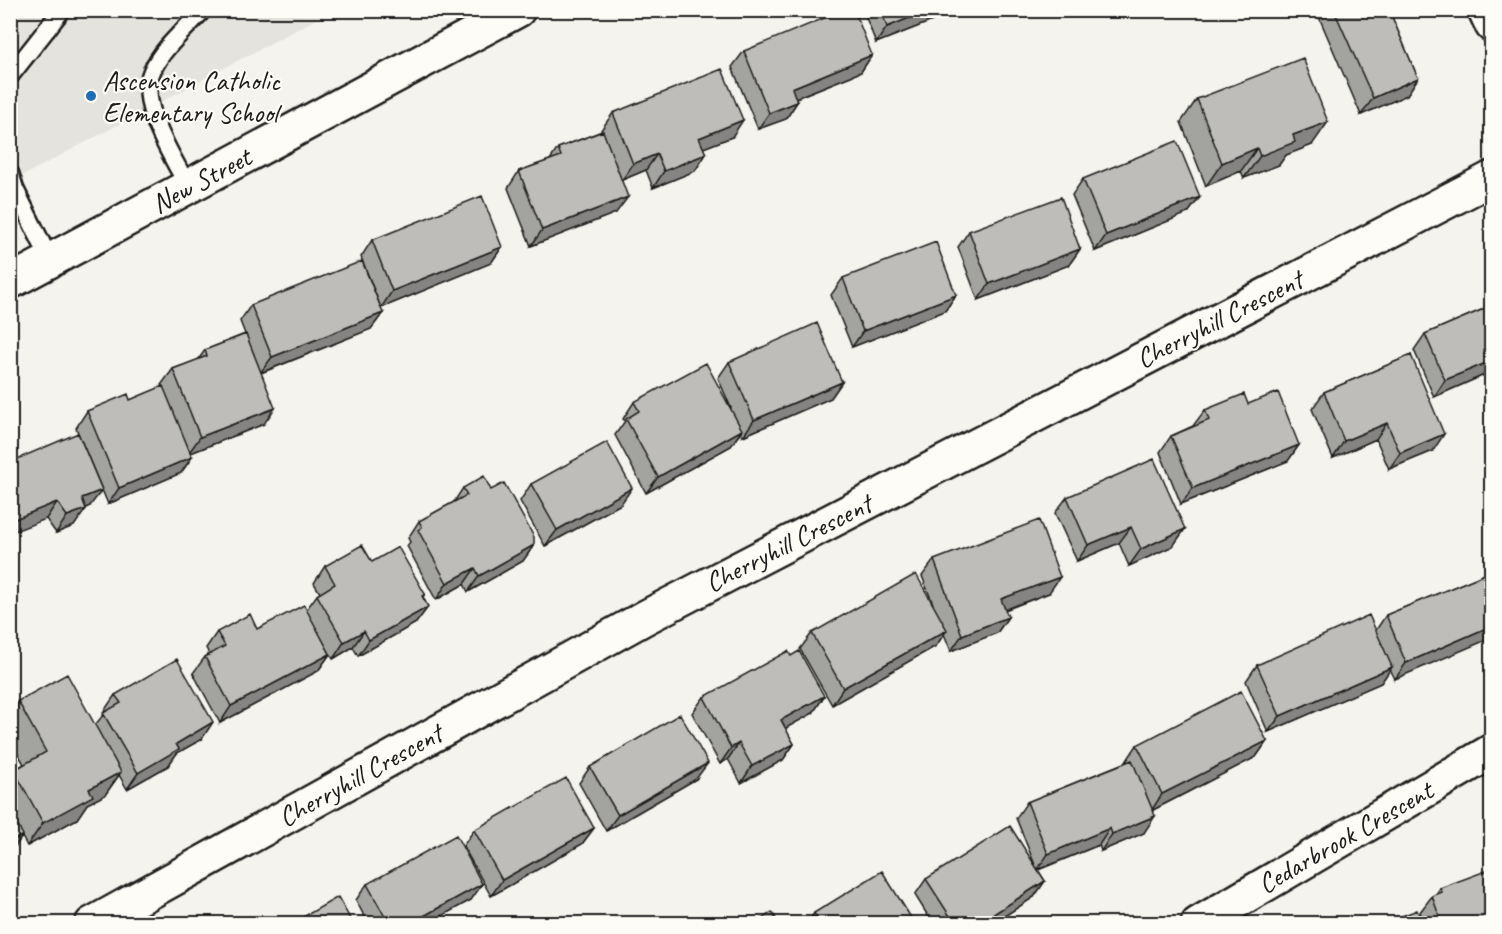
<svg xmlns="http://www.w3.org/2000/svg" width="1502" height="934" viewBox="0 0 1502 934" font-family="Caveat,sans-serif">
<style>
.built{fill:#e4e3de}
.lines{fill:none;stroke-linecap:round;stroke-linejoin:round}
.service-casing{stroke:#1c1c1c;stroke-width:21}
.minor-casing{stroke:#1c1c1c;stroke-width:38}
.secondary-casing{stroke:#1c1c1c;stroke-width:38}
.service{stroke:#fdfcf7;stroke-width:16}
.minor{stroke:#fdfcf7;stroke-width:33}
.secondary{stroke:#fdfcf7;stroke-width:33}
.wall{fill:#a3a3a0;stroke:#1c1c1c;stroke-width:1.5}
.shaded-wall{fill:#858482;stroke:#1c1c1c;stroke-width:1.5}
.building{fill:#bebdba;stroke:#1c1c1c;stroke-width:1.5}
.poi-dot{fill:#1f6fb2;stroke:#fdfcf7;stroke-width:2}
.labels{text-anchor:middle;dominant-baseline:central;stroke-width:4.5;stroke-linejoin:round;paint-order:stroke}
.poi-label{font-size:28px;fill:#1c1c1c;stroke:#fdfcf7;text-anchor:start}
.street-label{font-size:28px;fill:#1c1c1c;stroke:#fdfcf7}
</style>
<rect width="100%" height="100%" fill="#f4f3ee"/>
<filter id="ink" filterUnits="userSpaceOnUse"><feTurbulence type="fractalNoise" baseFrequency=".0167" numOctaves="2"/><feDisplacementMap in="SourceGraphic" scale="12" xChannelSelector="R" yChannelSelector="G"/><feConvolveMatrix kernelMatrix="1 2 1 2 8 2 1 2 1" color-interpolation-filters="sRGB"/></filter>
<g filter="url(#ink)">
<path class="built" d="M11,11H331L11,182Z"/>
<g class="lines">
<g class="service-casing">
<path id="service" d="M10,76L62,10
M10,173L15,189L50,260
M188,187C173,156 137,105 152,71C162,48 186,29 203,10"/>
</g>
<g class="minor-casing">
<path id="minor" d="M1485,10L1492,25
M92,924L646,617L1492,178
M1198,924L1492,751"/>
</g>
<g class="secondary-casing">
<path id="secondary" d="M10,282L518,10"/>
</g>
<use href="#service" class="service"/>
<use href="#minor" class="minor"/>
<use href="#secondary" class="secondary"/>
</g>
<path class="wall" d="M863,10H960L876,43Z
M1316,10H1389L1418,78L1407,95L1361,115Z
M744,51L872,55L861,72L796,98L797,102L786,119L758,129L732,67Z
M1197,99L1312,145L1286,155L1279,165L1244,178L1241,171L1206,186L1181,122Z
M613,113L732,137L703,148L706,154L695,171L653,188L646,170L622,180L616,213L531,246L508,188L519,171L550,160L558,148L602,131L601,130Z
M1083,179L1200,197L1188,213L1095,251L1072,195Z
M969,231L1080,249L1069,265L978,300L958,247Z
M372,240L502,247L491,263L381,308L361,257Z
M843,278L956,295L945,311L852,347L831,295Z
M251,305L383,313L371,329L261,373L264,424L191,453L192,457L181,473L108,504L76,428L87,411L130,400L162,387L161,385L173,369L198,360L205,350L245,334L240,321Z
M1491,306V372L1434,397L1414,350L1425,334Z
M1411,355L1433,451L1389,469L1376,439L1333,458L1312,409L1324,392Z
M729,362L842,382L831,398L743,436L741,432L731,446L646,493L615,435L625,421L623,419L634,402L731,408L718,378Z
M1248,404L1299,445L1288,461L1181,504L1160,452L1171,436L1193,426L1205,410Z
M10,462L90,506L85,508L74,526L56,533L46,519Z
M531,484L621,504L545,546L520,501Z
M463,488L491,490L534,545L523,561L468,592L464,584L436,600L407,546L410,542L408,538L419,521L454,502Z
M1067,497L1185,529L1173,546L1129,566L1119,543L1077,561L1055,513Z
M934,560L1049,593L1005,610L1008,617L997,633L951,651L944,634L936,646L832,705L800,649L812,633L933,604L922,576Z
M372,562L425,594L423,597L428,607L416,623L358,656L353,647L333,659L321,638L330,654L318,671L220,723L193,673L205,657L209,654L206,648L217,632L257,629L306,610L317,595L320,593L314,583L325,566Z
M1490,572L1395,679L1390,669L1381,683L1268,732L1246,681L1257,665L1376,630L1386,615Z
M115,695L202,739L177,753L168,766L127,789L119,775L105,795L87,804L77,819L27,846L22,837L10,852V775L14,770L24,764L10,740V711L18,701L95,725L105,713L104,711Z
M824,696L813,713L785,728L794,744L783,760L741,783L728,759L720,764L692,713L704,697Z
M1267,741L1256,757L1153,810L1144,833L1101,851L1099,845L1038,870L1045,881L1034,897L992,924H933L915,895L926,879L1035,865L1016,818L1027,802L1126,762L1137,745Z
M590,767L696,779L606,831L579,783Z
M594,828L582,844L491,896L463,846L474,830Z
M367,884H482L471,900L427,924H368L356,900Z
M1440,888L1491,924H1424L1420,912L1432,896L1436,894Z
M814,913L915,924H807Z"/>
<path class="shaded-wall" d="M929,10H960L876,43L887,27Z
M872,55L861,72L780,104L792,88Z
M1418,78L1407,95L1361,115L1373,98Z
M797,102L786,119L758,129L769,113Z
M743,120L732,137L688,154L699,138Z
M1328,122L1312,145L1286,155L1279,165L1244,178L1260,156L1293,135Z
M1257,148L1241,171L1206,186L1222,163Z
M657,154L646,170L622,180L633,164Z
M706,154L695,171L653,188L664,171Z
M628,197L616,213L531,246L542,230Z
M1200,197L1188,213L1095,251L1106,235Z
M502,247L491,263L381,308L392,291Z
M1080,249L1069,265L978,300L989,284Z
M956,295L945,311L852,347L863,331Z
M383,313L371,329L260,373L272,357Z
M1491,361V372L1434,397L1445,380Z
M842,382L831,398L743,436L754,420Z
M275,408L264,424L188,454L200,437Z
M1387,423L1376,439L1333,458L1344,441Z
M742,430L731,446L646,493L658,477Z
M1444,434L1433,451L1389,469L1400,453Z
M1299,445L1288,461L1181,504L1193,488Z
M192,457L181,473L108,504L119,488Z
M632,488L621,504L545,546L557,530Z
M102,490L90,506L70,515L82,498Z
M57,502L46,519L10,533V521Z
M86,509L74,526L56,533L67,516Z
M1131,527L1119,543L1077,561L1088,545Z
M1185,529L1173,546L1129,566L1141,549Z
M534,545L523,561L468,592L479,576Z
M475,568L464,584L436,600L447,583Z
M1060,577L1049,593L990,615L1001,599Z
M428,607L416,623L358,656L369,640Z
M1008,617L997,633L951,651L962,635Z
M1491,626V638L1395,679L1406,663Z
M947,630L936,646L832,705L843,688Z
M364,631L353,647L333,659L344,642Z
M330,654L318,671L220,723L231,706Z
M1392,667L1381,683L1268,732L1280,716Z
M824,696L813,713L770,737L781,720Z
M213,722L202,739L177,753L168,766L127,789L138,773L176,744Z
M1267,741L1256,757L1151,811L1162,794Z
M739,743L728,759L720,764L731,748Z
M794,744L783,760L741,783L752,766Z
M708,763L696,779L606,831L618,815Z
M121,772L105,795L87,804L77,819L27,846L43,823L89,789Z
M1155,816L1144,833L1101,851L1112,834Z
M594,828L582,844L491,896L502,880Z
M1110,828L1099,845L1037,870L1048,854Z
M23,835L12,851L10,852V842Z
M1045,881L1034,897L992,924H978Z
M482,884L471,900L427,924H409Z"/>
<path class="building" d="M844,10H854L872,55L792,88L797,102L769,113L744,51Z
M881,10H929L887,27Z
M1334,10H1389L1418,78L1373,98Z
M1303,58L1328,122L1293,135L1295,142L1260,156L1257,148L1222,163L1197,99Z
M722,69L743,120L699,138L706,154L664,171L657,154L633,164L613,113Z
M603,131L628,197L542,230L519,171L561,156L558,148Z
M1177,141L1200,197L1106,235L1083,179Z
M482,196L502,247L392,291L372,240Z
M1061,197L1080,249L989,284L969,231Z
M936,242L956,295L863,331L843,278Z
M362,261L383,313L272,357L251,305Z
M1491,306V361L1445,380L1425,334Z
M817,323L842,382L754,420L729,362Z
M246,334L275,408L200,437L173,369L207,356L205,350Z
M1411,355L1444,434L1400,453L1387,423L1344,441L1324,392Z
M706,363L742,430L658,477L626,419L639,411L634,402Z
M163,386L192,457L119,488L87,411L128,394L130,400Z
M1278,392L1299,445L1193,488L1171,436L1209,420L1205,410L1244,394L1248,404Z
M78,433L102,490L82,498L86,509L67,516L57,502L10,521V462Z
M607,442L632,488L557,530L531,484Z
M1154,459L1185,529L1141,549L1131,527L1088,545L1067,497Z
M484,476L491,490L504,483L534,537V545L479,576L475,568L447,583L418,530L422,527L419,521L467,495L463,488Z
M1039,520L1060,577L1001,599L1008,617L962,635L934,560Z
M362,545L372,562L398,547L425,594L422,596L428,607L369,640L364,631L344,642L317,595L335,584L325,566Z
M1490,572L1491,576V626L1406,663L1386,615Z
M916,574L947,630L843,688L812,633Z
M304,605L330,654L231,706L205,657L225,646L217,632L250,614L257,629Z
M1369,615L1392,667L1280,716L1257,665Z
M788,651L791,656L799,651L824,696L781,720L794,744L752,766L739,743L731,748L704,697Z
M177,659L213,722L176,744L179,749L138,773L103,713L121,703L115,695Z
M67,674L121,772L89,789L93,796L43,823L14,770L46,752L18,701Z
M1241,691L1267,741L1162,794L1137,745Z
M680,714L708,763L618,815L590,767Z
M1132,760L1155,816L1112,834L1110,828L1048,854L1027,802Z
M566,778L594,828L502,880L474,830Z
M10,812L23,835L10,842Z
M1010,826L1045,881L978,924H955L926,879Z
M456,835L482,884L409,924H389L367,884Z
M1491,869V924H1442L1432,896L1442,892L1440,888Z
M882,871L915,924H821L814,913Z
M338,897L353,924H291Z
M1417,910L1422,924H1382Z
M772,912L779,924H755Z"/>
</g>
<circle class="poi-dot" cx="91" cy="96" r="6"/>
<g class="labels">
<g class="poi-label">
<text x="103" y="80">Ascension Catholic<tspan x="103" dy="32">Elementary School</tspan></text>
</g>
<g class="street-label">
<text transform="translate(201 180) rotate(-28)">New Street</text>
<text transform="translate(1219 319) rotate(-27)">Cherryhill Crescent</text>
<text transform="translate(788 543) rotate(-27)">Cherryhill Crescent</text>
<text transform="translate(360 775) rotate(-29)">Cherryhill Crescent</text>
<text transform="translate(1345 837) rotate(-30)">Cedarbrook Crescent</text>
</g>
</g>
<rect width="1502" height="934" fill="none" stroke="#fdfcf7" stroke-width="36"/>
<rect x="18" y="18" width="1466" height="898" fill="none" stroke="#1c1c1c" stroke-width="2" filter="url(#ink)"/>
</svg>
